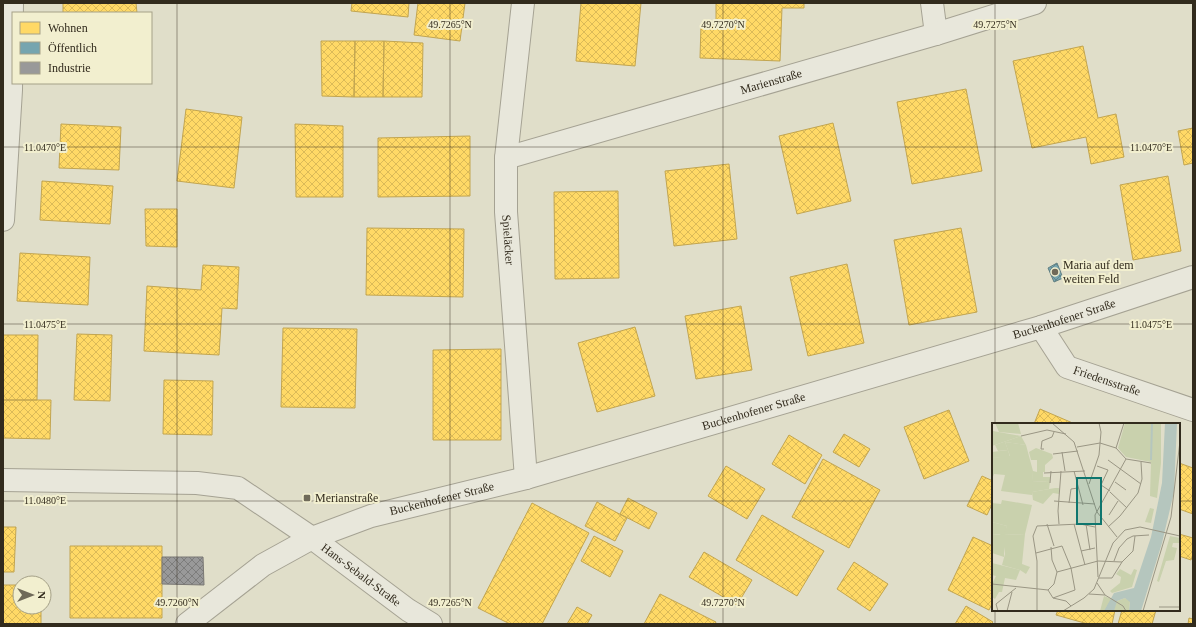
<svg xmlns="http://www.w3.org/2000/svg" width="1196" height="627" viewBox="0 0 1196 627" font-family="Georgia,serif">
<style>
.homes{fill:url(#homes-cross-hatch);stroke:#c2a550}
.public{fill:url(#public-cross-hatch);stroke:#628083}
.industry{fill:url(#industry-cross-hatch);stroke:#7a7874}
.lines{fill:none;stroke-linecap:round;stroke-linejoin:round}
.minor-casing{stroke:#a5a293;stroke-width:24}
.tertiary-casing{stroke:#a5a293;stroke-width:24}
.minor{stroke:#e8e7db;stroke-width:22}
.tertiary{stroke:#e8e7db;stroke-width:22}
.ticks{fill:none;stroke:#322b1d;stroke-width:1;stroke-opacity:0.45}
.poi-dot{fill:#6f6a59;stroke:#f2efcf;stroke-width:1.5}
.labels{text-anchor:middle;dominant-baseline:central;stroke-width:4;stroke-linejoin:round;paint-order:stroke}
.street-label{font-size:12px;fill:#322b1d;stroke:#f2efcf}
.poi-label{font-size:12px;fill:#322b1d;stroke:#f2efcf;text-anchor:start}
.inset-river{fill:none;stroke:#b5c6be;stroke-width:2}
.inset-road{fill:none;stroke:#9a9684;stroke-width:1}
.view{fill:#0f766e;fill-opacity:0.15;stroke:#0f766e;stroke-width:2}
.inset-edge{fill:none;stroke:#322b1d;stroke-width:2}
.ticks-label{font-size:10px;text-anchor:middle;fill:#322b1d;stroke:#f2efcf;stroke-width:4;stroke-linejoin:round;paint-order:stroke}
</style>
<defs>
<pattern id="homes-cross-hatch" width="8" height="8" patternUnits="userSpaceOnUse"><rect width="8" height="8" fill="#ffd966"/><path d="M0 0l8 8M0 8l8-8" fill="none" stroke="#dbba58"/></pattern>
<pattern id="public-cross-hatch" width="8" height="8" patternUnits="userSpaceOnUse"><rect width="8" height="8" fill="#76a5af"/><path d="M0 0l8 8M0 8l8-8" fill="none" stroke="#61878e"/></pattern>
<pattern id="industry-cross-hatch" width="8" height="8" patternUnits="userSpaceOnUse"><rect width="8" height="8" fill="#999"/><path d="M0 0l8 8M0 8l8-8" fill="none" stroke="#7d7d7c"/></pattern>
</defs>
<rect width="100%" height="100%" fill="#e0dec9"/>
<path class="homes" d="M63,3H136L137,13H63Z
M352,3H409L408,17L351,11Z
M418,3H465L460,41L414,35Z
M581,3H641L635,66L576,61Z
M716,3H804V8H782L780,61L700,58L701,25H716Z
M321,41H355L354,97L322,96Z
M355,41H384L383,97H354Z
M384,41L423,43L422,97H383Z
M1083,46L1098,118L1116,114L1124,157L1091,164L1086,137L1032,148L1013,61Z
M966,89L982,171L912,184L897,102Z
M186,109L242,117L234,188L177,181Z
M833,123L851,201L797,214L779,136Z
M61,124L121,127L119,170L59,168Z
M295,124L343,126V197H296Z
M1193,128V163L1184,165L1178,131Z
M470,136V196L378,197V138Z
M729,164L737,239L674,246L665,171Z
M1168,176L1181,251L1133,260L1120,185Z
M42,181L113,186L110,224L40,220Z
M618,191L619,278L555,279L554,192Z
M145,209H177V247L146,246Z
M367,228L464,229L463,297L366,295Z
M961,228L977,312L909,325L894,240Z
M20,253L90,257L88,305L17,301Z
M847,264L864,343L808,356L790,277Z
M203,265L239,267L237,309L222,308L219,355L144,351L147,286L201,290Z
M741,306L752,370L696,379L685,316Z
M635,327L655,396L597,412L578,343Z
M283,328L357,329L355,408L281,407Z
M77,334L112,335L110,401L74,400Z
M3,335H38L37,400H3Z
M501,349V440H433V350Z
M164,380L213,381L212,435L163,434Z
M3,400H51L50,439L3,438Z
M1040,409L1075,424H1034Z
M949,410L969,461L924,479L904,427Z
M844,434L870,449L859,467L833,452Z
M789,435L822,455L805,484L772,464Z
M823,459L880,490L849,548L792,517Z
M1179,463L1193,468V514L1179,509Z
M726,466L765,489L747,519L708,496Z
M982,476L993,481V502L987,515L967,506Z
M628,498L657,513L649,529L620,514Z
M597,502L627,518L615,541L585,526Z
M532,503L589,533L542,624H510L478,608Z
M762,515L824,551L797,596L736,560Z
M3,527H16L14,572H3Z
M1179,534L1193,538V554L1191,560L1179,556Z
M594,536L623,551L610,577L581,561Z
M973,537L993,546V602L989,610L948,590Z
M70,546H162V618H70Z
M704,552L752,580L737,605L689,577Z
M854,562L888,584L870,611L837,589Z
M3,585H20V607H41V624H3Z
M660,594L716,622L715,624H644Z
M966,606L993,622L991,624H955Z
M577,607L592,615L587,624H567Z
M1058,610H1115L1112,624H1088L1056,615Z
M1122,610H1156L1152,624H1118Z
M1189,618L1193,619V624H1188Z"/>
<path class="public" d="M1057,263L1063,278L1054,282L1048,268Z"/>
<path class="industry" d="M162,557H203L204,585L162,584Z"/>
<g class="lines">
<g class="minor-casing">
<g id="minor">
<path id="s1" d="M523,3L506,158V212L526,478"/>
<path d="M932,3L936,34"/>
<path id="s2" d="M506,158L936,34L1035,3"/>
<path d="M3,220L11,90L12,3"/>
<path id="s3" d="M1041,327L1067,367L1193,410"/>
<path id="s4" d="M3,480L197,483L238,488L312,538L408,610L431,624"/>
</g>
</g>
<g class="tertiary-casing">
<g id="tertiary">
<path id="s5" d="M187,624L263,565L312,538L371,516L526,478L1041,327L1193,277"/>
</g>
</g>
<use href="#minor" class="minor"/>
<use href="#tertiary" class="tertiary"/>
</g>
<path class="ticks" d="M177,3V624M450,3V624M723,3V624M995,3V424M3,147H1193M3,324H1193M3,501H993M1179,501H1193M995,610V624"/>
<g class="poi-dot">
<circle cx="1055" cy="272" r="4"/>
<rect x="303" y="494" width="8" height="8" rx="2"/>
</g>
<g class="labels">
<g class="street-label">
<text stroke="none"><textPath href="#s2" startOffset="276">Marienstraße</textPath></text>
<text stroke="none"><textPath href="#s1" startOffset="238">Spieläcker</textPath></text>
<text stroke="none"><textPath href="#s5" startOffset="936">Buckenhofener Straße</textPath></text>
<text stroke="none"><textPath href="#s3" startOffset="90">Friedensstraße</textPath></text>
<text stroke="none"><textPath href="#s5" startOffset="612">Buckenhofener Straße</textPath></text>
<text stroke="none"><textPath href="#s5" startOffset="288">Buckenhofener Straße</textPath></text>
<text stroke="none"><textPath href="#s4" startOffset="386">Hans-Sebald-Straße</textPath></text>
</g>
<g class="poi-label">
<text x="1063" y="265">Maria auf dem<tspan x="1063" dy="14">weiten Feld</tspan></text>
<text x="315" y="498">Merianstraße</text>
</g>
</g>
<g transform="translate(992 423)">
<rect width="188" height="188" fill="#e0dec9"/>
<path d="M133,0H169V40L165,75L158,73L159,39L134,34L126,25ZM29,13L34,22L13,19L16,27L6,28L3,22ZM44,25L60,31L61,35L53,42V49H51V54H58V59L40,58L41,48L45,49V37H39L37,29ZM63,65H67V71L61,70L51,81L41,77L40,69ZM158,85L162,86L159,100L153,99ZM128,146L139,152L142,146L145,147L140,164L120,170L118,168L128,160L129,154L124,151ZM112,173L125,178L133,175L138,178L137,188H108Z" fill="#c9d1ad"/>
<path d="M0,6L1,8L29,13L0,23ZM16,27L18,34L0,35V29ZM40,58L58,59L57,66L40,69ZM0,99L15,103L13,112L33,111L30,141L38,144L34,151L28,147L10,142L13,131L11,117L8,111L0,112ZM178,113L188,115V120H181L180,124L185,125L182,137L174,138L167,159L165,158Z" fill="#c9d1ad"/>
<path d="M3,0H26L29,11L7,9ZM13,19L34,22L41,48L40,72L9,68L13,52L2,51L0,56V35L18,33ZM10,77L40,82L33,111L12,112V134L0,130V112L12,111L15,103L0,99V80L9,81ZM0,140L28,147L24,157L13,155L10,169H7L3,176L0,174V161L4,153L0,152Z" fill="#c9d1ad"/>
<path d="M173,0H185L182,69L170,120L149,188H137L138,179L133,175L125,178L122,188H112L122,170L142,165L159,114L170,60Z" fill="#b5c6be"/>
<path class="inset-river" d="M159,37L160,0"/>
<path class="inset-road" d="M60,0L82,19L105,89L125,114M188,0V14M29,13L55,7L74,11M85,24L108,20L124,25L134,36L159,40M124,25L132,0M52,26H49L50,18L60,14L62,9M70,29L73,48M61,31L86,28M116,37L149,61M105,43L116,47L109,62L118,68M82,48L91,82M52,50L93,48M123,59L134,67M58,60L59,48M97,61L107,32L109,9L107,0M118,69L135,85M62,78L103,81M77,80L79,66L86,65M117,92L126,78M55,101L62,123M67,101L66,88L69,48M82,101L93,142M94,101L98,127M116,104L128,93L146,70L150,56L149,39M59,124L60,137L65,149L62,161L56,167L61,175L74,178L79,183M89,128L103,125M44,130L70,123L79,145L83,167L61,175M122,138L127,125L135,116L141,113L157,112M130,139L141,128L143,113M65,149L106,138L130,139L120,155H107M106,154L103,92L134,36M105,160L113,172M0,161L56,167M97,171L113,172L131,183L134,188M167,184H188M6,188L4,181L24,165M15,188L20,169M45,188V138L41,113L45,103L88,101L103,104M71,188L92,175L102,166L121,120L133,107L148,104L188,113M151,188L179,94L188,18"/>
<path class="view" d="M85,55H109V101H85Z"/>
<rect width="188" height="188" class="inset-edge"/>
</g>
<g class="ticks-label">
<text x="450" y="28">49.7265°N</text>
<text x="723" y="28">49.7270°N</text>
<text x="995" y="28">49.7275°N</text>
<text x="1151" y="151">11.0470°E</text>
<text x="45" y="151">11.0470°E</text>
<text x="1151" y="328">11.0475°E</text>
<text x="45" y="328">11.0475°E</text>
<text x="45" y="504">11.0480°E</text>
<text x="177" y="606">49.7260°N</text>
<text x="450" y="606">49.7265°N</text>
<text x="723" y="606">49.7270°N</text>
</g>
<rect width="1196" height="627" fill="none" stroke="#322b1d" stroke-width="8"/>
<rect x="12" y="12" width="140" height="72" fill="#f2efcf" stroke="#a5a188"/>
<rect x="20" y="22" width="20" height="12" fill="#ffd966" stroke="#a5a188"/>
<text x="48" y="32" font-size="12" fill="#322b1d">Wohnen</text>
<rect x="20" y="42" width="20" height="12" fill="#76a5af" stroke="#a5a188"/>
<text x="48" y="52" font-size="12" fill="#322b1d">Öffentlich</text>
<rect x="20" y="62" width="20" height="12" fill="#999999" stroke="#a5a188"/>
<text x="48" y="72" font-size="12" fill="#322b1d">Industrie</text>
<g transform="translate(32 595) rotate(90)"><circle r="19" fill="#f2efcf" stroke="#a5a188"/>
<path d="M0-3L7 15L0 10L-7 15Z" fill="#6f6a59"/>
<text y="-6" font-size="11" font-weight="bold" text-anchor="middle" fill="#322b1d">N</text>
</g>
</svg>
